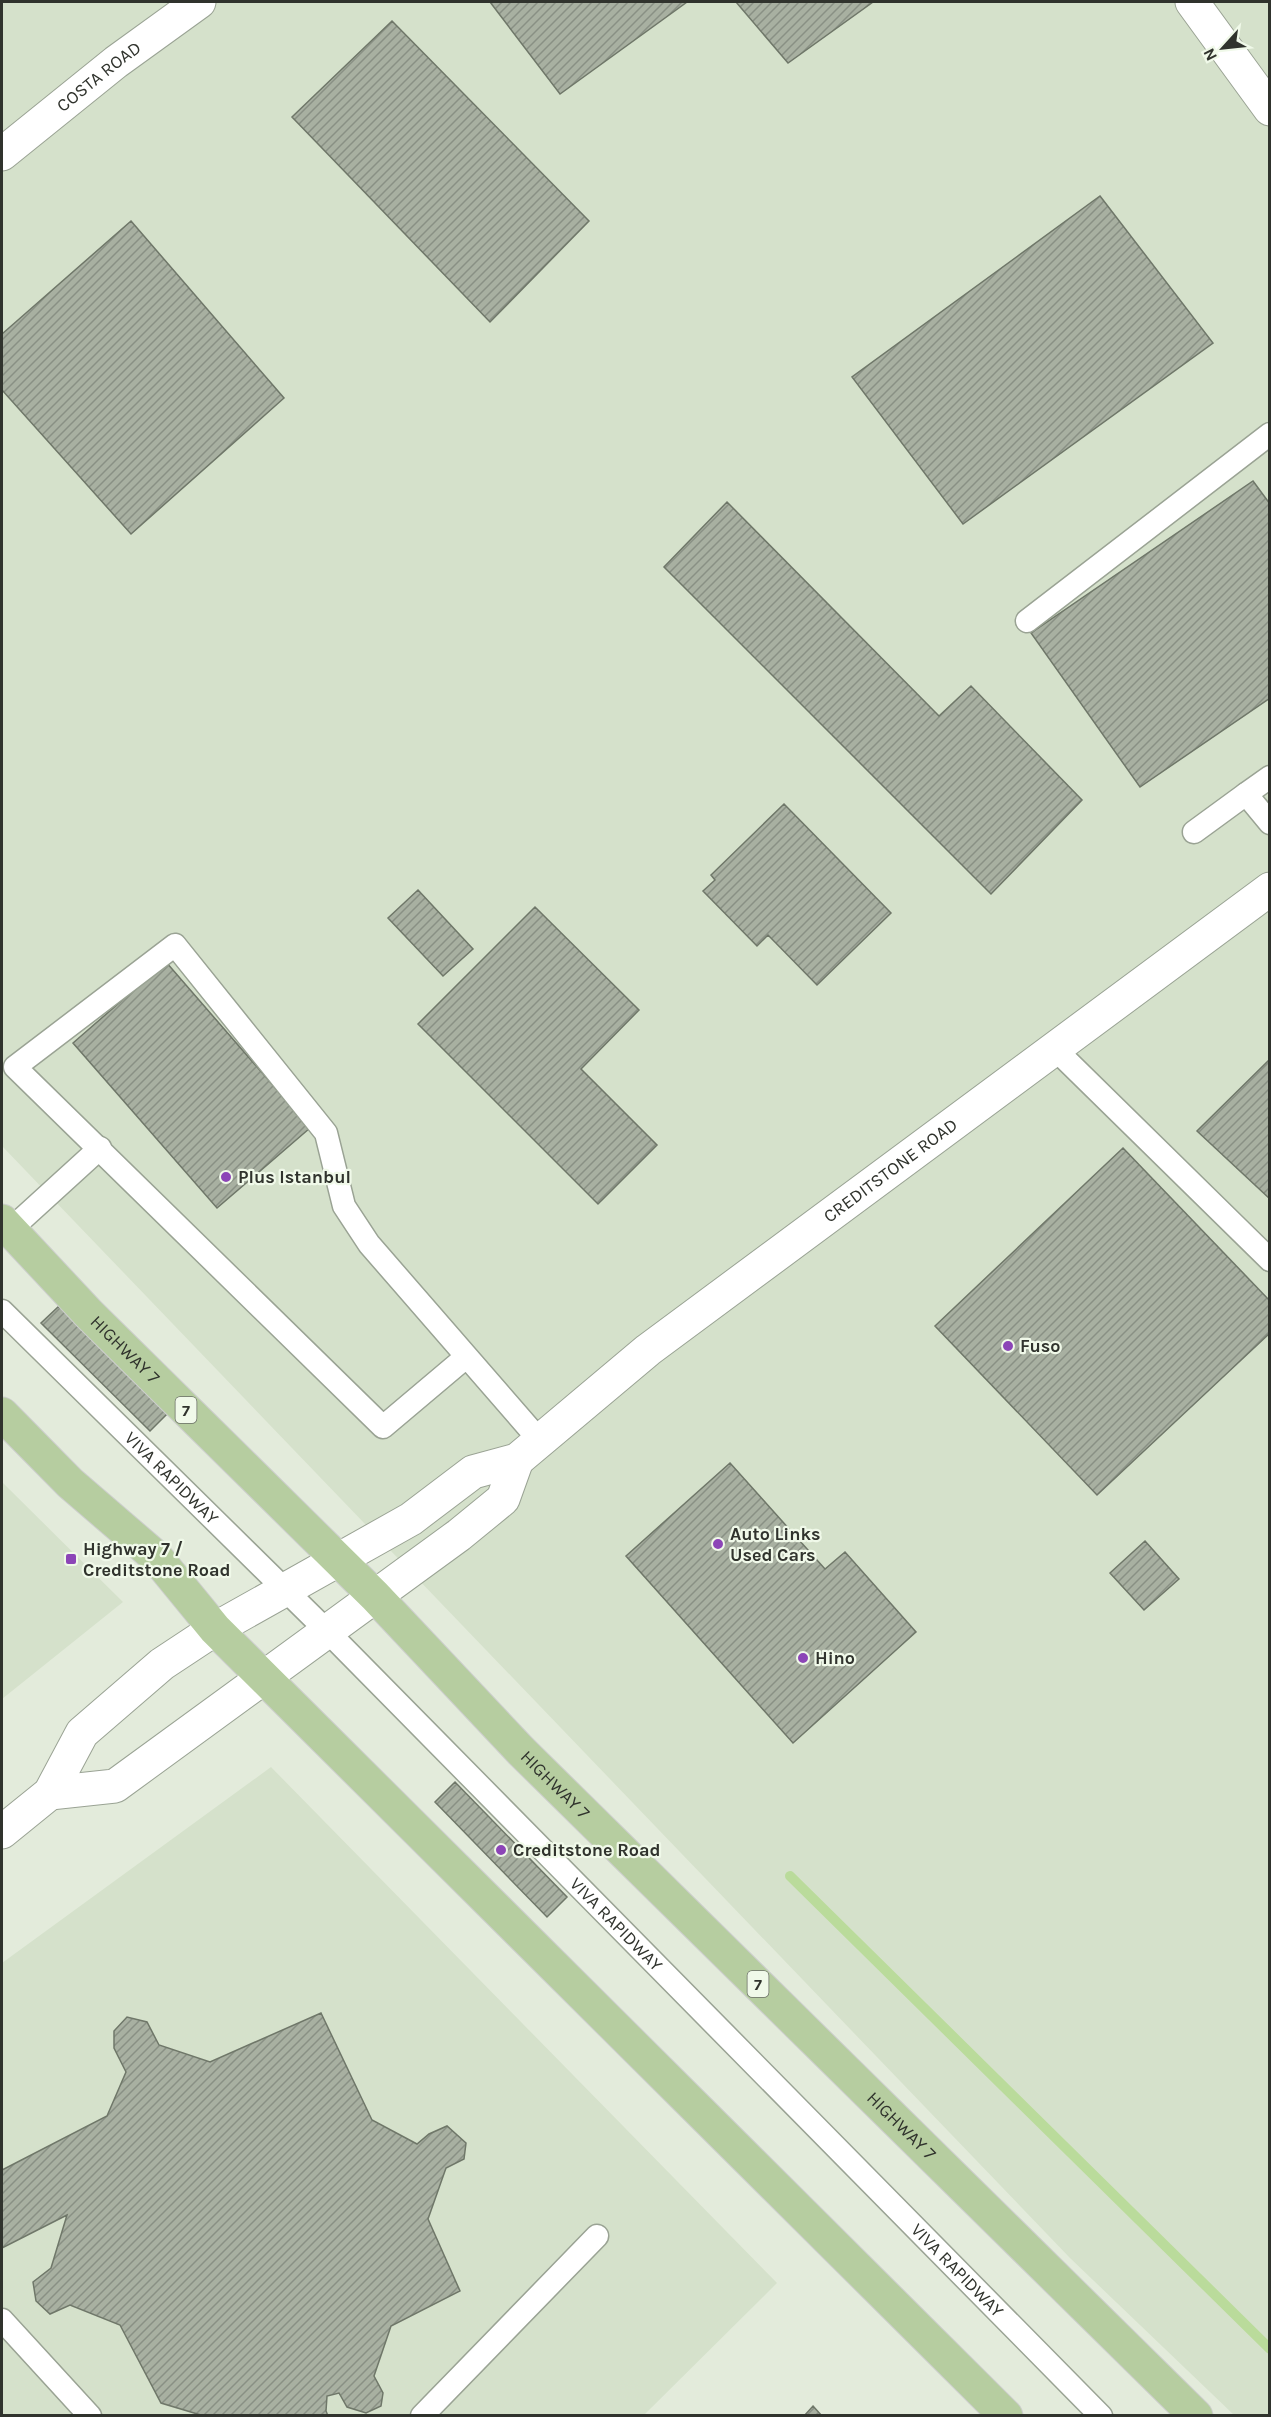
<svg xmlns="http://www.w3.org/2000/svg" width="1271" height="2417" viewBox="0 0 1271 2417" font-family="Karla,sans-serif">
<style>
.built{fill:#d5e1cb}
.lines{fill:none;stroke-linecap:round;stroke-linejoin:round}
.stream{stroke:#badb9b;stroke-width:10}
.building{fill:url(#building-hatch);stroke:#6f7769;stroke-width:1.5}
.service-casing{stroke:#9aa394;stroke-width:25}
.minor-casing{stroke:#9aa394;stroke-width:35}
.tertiary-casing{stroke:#9aa394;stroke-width:35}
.primary-casing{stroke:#cdcecd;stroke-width:35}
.service{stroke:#fff;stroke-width:22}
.minor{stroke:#fff;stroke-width:33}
.tertiary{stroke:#fff;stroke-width:33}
.primary{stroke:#b6cda0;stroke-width:33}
.poi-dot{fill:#8c45b7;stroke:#f0f9e9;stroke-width:2}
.labels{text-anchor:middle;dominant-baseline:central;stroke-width:4.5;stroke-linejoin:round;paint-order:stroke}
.shield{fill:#f0f9e9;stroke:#6a6e65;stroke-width:1.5}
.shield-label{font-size:16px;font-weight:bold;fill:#30332d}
.street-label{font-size:18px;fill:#30332d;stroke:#f0f9e9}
.poi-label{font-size:18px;font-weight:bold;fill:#30332d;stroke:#f0f9e9;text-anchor:start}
</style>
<defs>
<pattern id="building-hatch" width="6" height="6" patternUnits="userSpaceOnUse" patternTransform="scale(1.5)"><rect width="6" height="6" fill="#a8b0a1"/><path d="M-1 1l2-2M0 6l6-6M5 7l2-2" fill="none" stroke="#899084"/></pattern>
</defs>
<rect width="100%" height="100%" fill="#e3ebdb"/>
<path class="built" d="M2,2H1269V2415H1234L1070,2258L2,1146Z
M2,1482L123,1602L2,1699Z
M271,1767L777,2283L644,2415H2V1963Z"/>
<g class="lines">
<path class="stream" d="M790,1876L1270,2349"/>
</g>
<path class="building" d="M490,2H687L560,94Z
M736,2H873L788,63Z
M392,21L589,221L490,322L292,117Z
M1100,196L1213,343L963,524L852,377Z
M131,221L284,398L131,534L2,390V334Z
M1253,481L1270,504V698L1140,787L1031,633Z
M727,502L939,716L971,686L1082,800L991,894L664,567Z
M784,804L891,913L817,985L768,935L757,946L703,891L715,880L711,875Z
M418,890L473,949L443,976L388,918Z
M535,907L639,1010L581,1069L657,1145L598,1204L418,1024Z
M166,962L310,1128L217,1208L73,1043Z
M1270,1059V1199L1197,1131Z
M1123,1148L1270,1301V1333L1097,1495L935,1326Z
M59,1306L168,1413L150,1431L41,1323Z
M730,1463L825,1569L845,1552L916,1632L793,1743L626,1556Z
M1145,1541L1179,1579L1144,1610L1110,1573Z
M455,1782L567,1897L547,1917L435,1802Z
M321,2013L372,2120L417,2144L429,2134L447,2126L466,2143L464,2159L446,2168L428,2219L460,2291L391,2326L374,2376L383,2393L381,2406L366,2413L347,2407L339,2393L327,2396L326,2411L328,2416H204L161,2403L120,2325L70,2305L50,2314L36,2301L33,2282L51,2268L67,2215L2,2248V2170L107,2116L126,2072L114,2048V2031L127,2017L147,2022L159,2045L210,2062Z
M813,2406L822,2416H804Z"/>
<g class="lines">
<g class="service-casing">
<g id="service">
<path d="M1027,621L1270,434"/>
<path d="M1270,777L1246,794L1270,823"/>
<path d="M1194,832L1246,794"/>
<path d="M1055,1049L1270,1260"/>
<path d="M10,1230L100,1148"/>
<path id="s1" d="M2,1311L327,1631L1101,2416"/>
<path d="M466,1357L383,1427L15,1067L175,945L326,1133L344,1206L369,1244L541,1442"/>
<path d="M2,2320L90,2416"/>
<path d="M422,2416L597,2236"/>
</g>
</g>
<g class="minor-casing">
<g id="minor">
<path d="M1192,2L1270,109"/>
<path id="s2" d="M2,154L116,62L199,2"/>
</g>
</g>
<g class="tertiary-casing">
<g id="tertiary">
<path d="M50,1793L115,1786L459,1535L503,1499L517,1460"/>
<path id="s3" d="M2,1832L50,1793L82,1733L162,1664L215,1629L411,1519L473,1472L517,1460L648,1350L1270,889"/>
</g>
</g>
<g class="primary-casing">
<g id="primary">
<path id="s4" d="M2,1221L89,1314L375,1596L521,1751L1196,2416"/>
<path d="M2,1414L70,1483L156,1557L215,1629L1006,2416"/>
</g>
</g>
<use href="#service" class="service"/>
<use href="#minor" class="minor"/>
<use href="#tertiary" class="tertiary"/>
<use href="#primary" class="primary"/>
</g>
<g class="poi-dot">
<circle cx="226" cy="1177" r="6"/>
<circle cx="1008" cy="1346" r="6"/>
<circle cx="718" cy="1544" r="6"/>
<rect x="65" y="1553" width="12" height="12" rx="3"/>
<circle cx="803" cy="1658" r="6"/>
<circle cx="501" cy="1850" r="6"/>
</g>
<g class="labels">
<g class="shield">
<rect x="175.5" y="1397" width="21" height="26" rx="4.5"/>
<rect x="747.5" y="1971" width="21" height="26" rx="4.5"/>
</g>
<g class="shield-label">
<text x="186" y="1410">7</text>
<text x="758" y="1984">7</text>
</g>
<g class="street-label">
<text stroke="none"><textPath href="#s2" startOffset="124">COSTA ROAD</textPath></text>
<text stroke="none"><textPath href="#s3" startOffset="1120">CREDITSTONE ROAD</textPath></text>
<text stroke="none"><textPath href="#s4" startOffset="178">HIGHWAY 7</textPath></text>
<text stroke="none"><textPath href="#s1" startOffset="238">VIVA RAPIDWAY</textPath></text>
<text stroke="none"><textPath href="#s4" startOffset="790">HIGHWAY 7</textPath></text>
<text stroke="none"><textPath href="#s1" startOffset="868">VIVA RAPIDWAY</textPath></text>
<text stroke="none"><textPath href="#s4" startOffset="1276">HIGHWAY 7</textPath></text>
<text stroke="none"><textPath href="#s1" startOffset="1354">VIVA RAPIDWAY</textPath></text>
</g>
<g class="poi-label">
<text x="238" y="1177">Plus Istanbul</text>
<text x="1020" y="1346">Fuso</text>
<text x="730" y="1534">Auto Links<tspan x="730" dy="21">Used Cars</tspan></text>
<text x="83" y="1549">Highway 7 /<tspan x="83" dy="21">Creditstone Road</tspan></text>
<text x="815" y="1658">Hino</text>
<text x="513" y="1850">Creditstone Road</text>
</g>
</g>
<rect width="1271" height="2417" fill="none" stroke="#30332d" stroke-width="6"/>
<g transform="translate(1223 48) rotate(243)" stroke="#f0f9e9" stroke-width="4.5" paint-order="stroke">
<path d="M0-4.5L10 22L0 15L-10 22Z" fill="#30332d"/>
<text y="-9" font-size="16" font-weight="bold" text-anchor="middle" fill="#30332d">N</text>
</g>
</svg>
